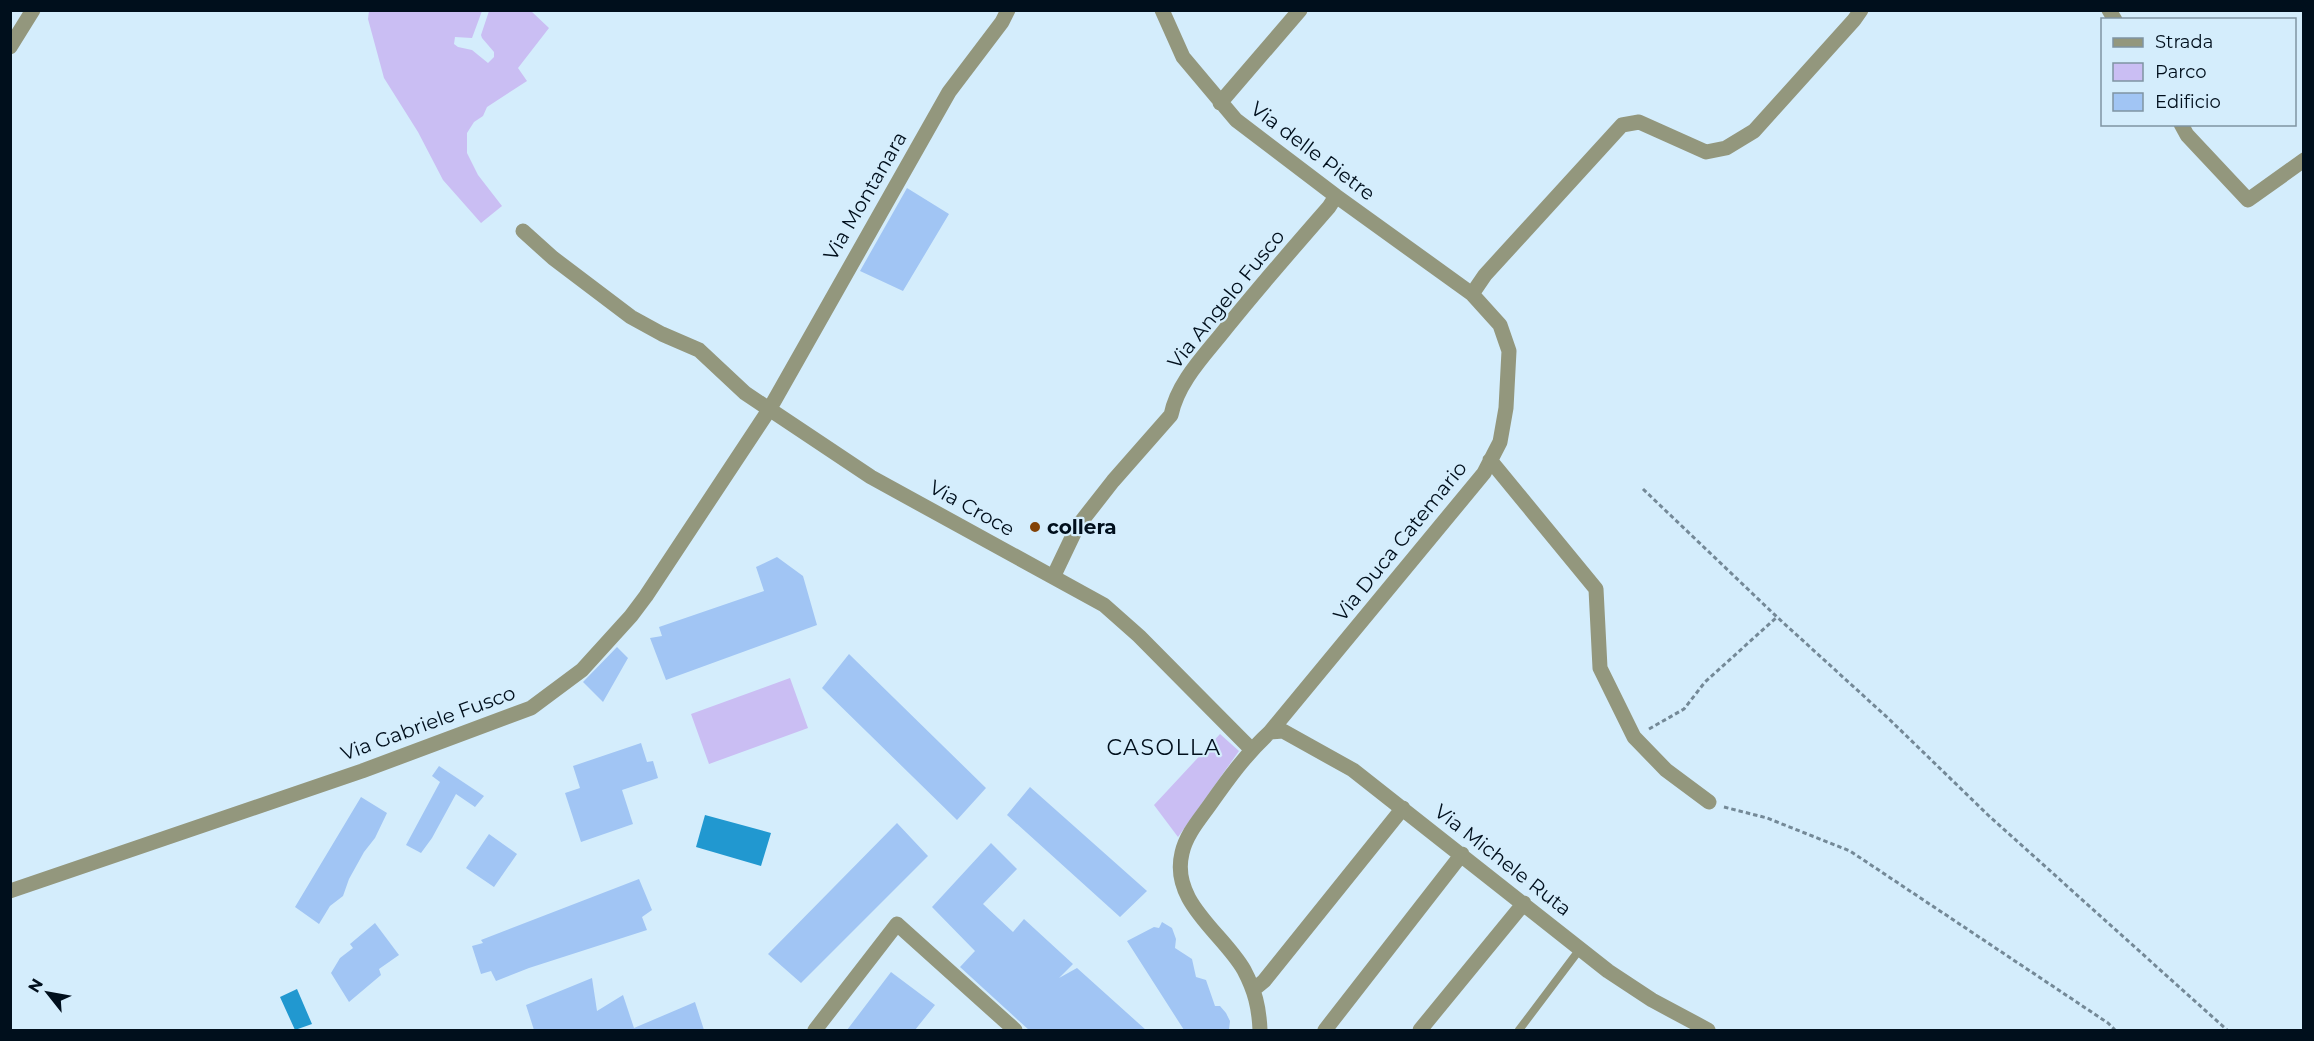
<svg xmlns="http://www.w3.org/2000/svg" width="2314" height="1041" viewBox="0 0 2314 1041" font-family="Montserrat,sans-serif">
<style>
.green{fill:#cabef3}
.water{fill:#2198d0}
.building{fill:#a1c5f4}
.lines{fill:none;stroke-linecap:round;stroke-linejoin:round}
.path{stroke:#748997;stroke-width:3;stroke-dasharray:4.5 3;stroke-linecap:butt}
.service{stroke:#93977d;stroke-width:8}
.minor{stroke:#93977d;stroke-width:15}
.tertiary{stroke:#93977d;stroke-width:15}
.poi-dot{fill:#824207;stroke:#d4edfc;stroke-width:2}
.labels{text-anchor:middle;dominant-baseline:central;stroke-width:4.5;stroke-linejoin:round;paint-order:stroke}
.street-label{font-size:20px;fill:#000f1c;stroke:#d4edfc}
.poi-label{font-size:20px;font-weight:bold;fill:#000f1c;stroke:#d4edfc;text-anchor:start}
.quarter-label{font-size:22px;letter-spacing:1.5px;fill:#000f1c;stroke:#d4edfc}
</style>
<rect width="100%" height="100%" fill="#d4edfc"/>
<path class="green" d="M369,11H482L472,38L455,37L454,44L458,47L472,50L488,63L494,57V52L482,38L481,35L489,11H531L549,28L518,68L527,81L487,107L483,116L474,122L467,133V153L478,175L502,206L481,223L443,180L418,132L384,78L368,19Z
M790,678L808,728L709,764L691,714Z
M1220,734L1239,751L1178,837L1154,805Z"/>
<path class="water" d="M705,815L771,833L761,866L696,847Z
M297,989L312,1024L295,1030L280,997Z"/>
<path class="building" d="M907,188L949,214L903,291L860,271Z
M777,557L803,576L817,625L666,680L650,638L662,636L659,627L764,591L756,567Z
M617,647L628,658L603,702L583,682Z
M849,654L986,788L957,820L822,688Z
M641,743L647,762L653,761L658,778L622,790L633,824L581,842L565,793L580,788L573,766Z
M439,766L484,796L475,807L456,794L432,838L421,853L406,845L440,782L432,776Z
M1030,787L1147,891L1120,917L1007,815Z
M361,797L387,813L375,838L364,852L349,879L343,896L330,906L319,924L295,907Z
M897,823L928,856L801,983L768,954Z
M489,834L517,854L494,887L466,868Z
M991,843L1017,869L983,904L1013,932L1024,919L1073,964L1059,978L1077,968L1146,1030H1029L960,967L975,951L932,907Z
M639,879L652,910L642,917L647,930L529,968L496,981L491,971L481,974L472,946L483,943L481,940Z
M1162,922L1172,928L1176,939L1175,948L1192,959L1196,977L1206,980L1215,1006H1220L1226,1013L1230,1021L1229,1030H1184L1127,941L1154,927L1159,928Z
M375,923L399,955L379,969L381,975L349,1002L331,973L340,958L353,948L350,944Z
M891,972L935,1005L915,1030H847Z
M592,978L597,1011L623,995L634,1028L695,1002L704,1030H534L526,1005Z"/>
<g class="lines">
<path class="path" d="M1643,489L1777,617L1889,719L1988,815L2227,1030
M1649,729L1684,709L1705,682L1777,617
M1724,807L1767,818L1850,851L2108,1023L2115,1030"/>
<path class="service" d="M1519,1030L1580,949"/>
<path class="minor" d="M1162,10L1183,57L1236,120L1336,196L1472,294L1500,325L1509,351L1506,408L1500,442L1484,473L1270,732C1246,754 1228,779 1209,806C1199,820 1186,835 1182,853C1170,902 1223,933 1244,970C1255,991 1259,1007 1260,1030
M2109,10L2115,20
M1220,103L1300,10
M2181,124L2187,135L2248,200L2304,160
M523,231L553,258L631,317L662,334L699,350L745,393L871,477L1104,605L1139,636L1251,749
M1472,294L1485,275L1622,125L1639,122L1706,152L1726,148L1754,131L1854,20L1861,10
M1490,460L1596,589L1600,668L1634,737L1666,770L1709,802
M1055,577L1056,571L1077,527L1113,481L1171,415C1178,381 1206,354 1227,327C1260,286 1294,247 1329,207L1336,196
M1270,732L1283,731L1353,770L1608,971L1652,1000L1708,1030
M10,891L362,771L531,708L582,670L631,616L646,596L769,410L949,92L1002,22L1008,10
M1253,990L1264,981L1403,808
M815,1030L897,924L1015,1030
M1325,1030L1462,854
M1420,1030L1524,903"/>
<path class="tertiary" d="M10,47L33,10"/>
</g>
<circle class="poi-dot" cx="1035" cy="527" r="6"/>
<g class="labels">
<g class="street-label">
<text transform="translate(1313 151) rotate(37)">Via delle Pietre</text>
<text transform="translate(865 196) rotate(-60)">Via Montanara</text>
<text transform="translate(1226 299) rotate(-51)">Via Angelo Fusco</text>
<text transform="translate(972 508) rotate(29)">Via Croce</text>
<text transform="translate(1400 541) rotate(-51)">Via Duca Catemario</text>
<text transform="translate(428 723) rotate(-20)">Via Gabriele Fusco</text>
<text transform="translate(1503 860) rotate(38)">Via Michele Ruta</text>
</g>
<g class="poi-label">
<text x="1047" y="527">collera</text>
</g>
<g class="quarter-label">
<text x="1164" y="747">CASOLLA</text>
</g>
</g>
<rect width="2314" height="1041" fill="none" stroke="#000f1c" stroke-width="24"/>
<rect x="2101" y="18" width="195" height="108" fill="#d4edfc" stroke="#7f94a2" stroke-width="1.5"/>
<rect x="2113" y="38" width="30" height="9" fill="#93977d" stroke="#7f94a2" stroke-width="1.5"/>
<text x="2155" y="48" font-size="18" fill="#000f1c">Strada</text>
<rect x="2113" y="63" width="30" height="18" fill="#cabef3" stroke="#7f94a2" stroke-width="1.5"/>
<text x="2155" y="78" font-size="18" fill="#000f1c">Parco</text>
<rect x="2113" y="93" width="30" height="18" fill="#a1c5f4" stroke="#7f94a2" stroke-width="1.5"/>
<text x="2155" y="108" font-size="18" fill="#000f1c">Edificio</text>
<g transform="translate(48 993) rotate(301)" stroke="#d4edfc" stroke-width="4.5" paint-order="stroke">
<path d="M0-4.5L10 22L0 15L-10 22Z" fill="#000f1c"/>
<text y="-9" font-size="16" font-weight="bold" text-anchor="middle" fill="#000f1c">N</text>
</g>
</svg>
